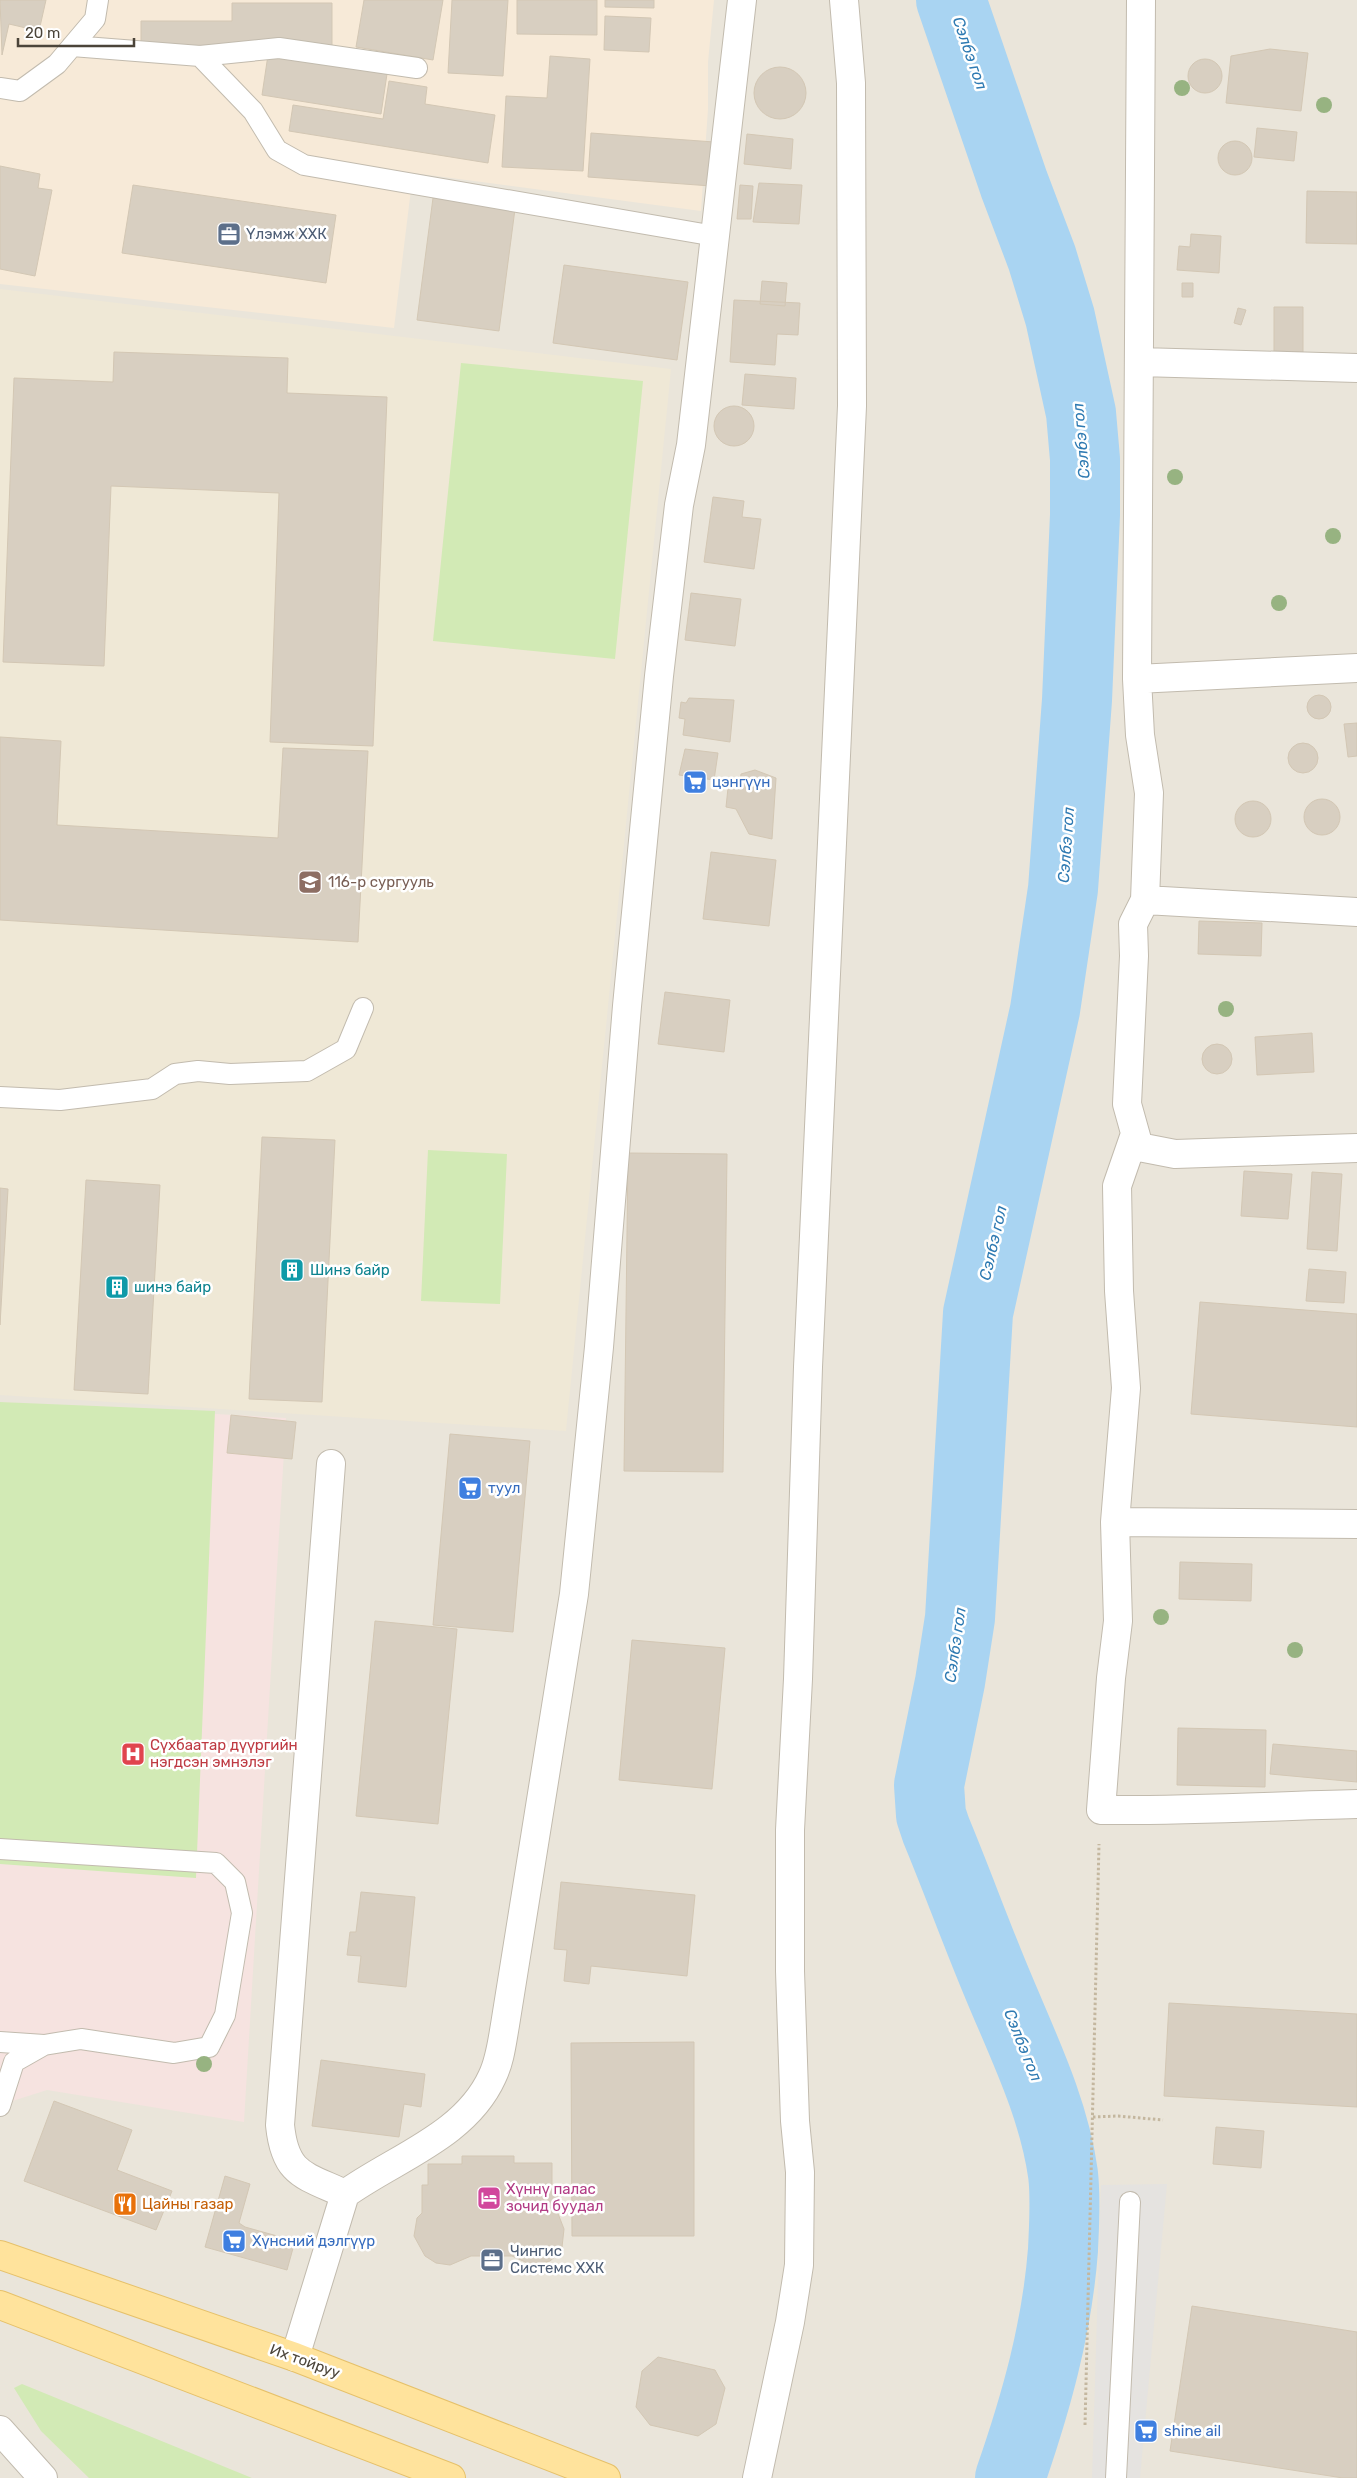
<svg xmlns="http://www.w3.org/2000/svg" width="1357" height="2478" viewBox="0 0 1357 2478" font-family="Rubik,sans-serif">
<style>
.residential{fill:#eae5da}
.commercial{fill:#f7ead8}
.education{fill:#efe8d6}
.medical{fill:#f6e3e0}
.green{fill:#d2eab5}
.parking{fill:#e5e3e0}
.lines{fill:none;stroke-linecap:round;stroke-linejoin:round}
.river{stroke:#a9d4f2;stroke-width:70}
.building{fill:#d8cfc1;stroke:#d3c7b4}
.service-casing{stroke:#c2bbae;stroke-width:22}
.minor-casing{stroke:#c2bbae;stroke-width:30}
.tertiary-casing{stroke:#c2bbae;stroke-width:30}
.primary-casing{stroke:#e6c16a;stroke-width:30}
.path{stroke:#c4b79f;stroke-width:3;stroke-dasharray:2.5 2.5;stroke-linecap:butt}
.service{stroke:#fff;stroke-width:20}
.minor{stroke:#fff;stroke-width:28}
.tertiary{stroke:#fff;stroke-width:28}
.primary{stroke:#ffe39c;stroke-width:28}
.tree{fill:#97b381}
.labels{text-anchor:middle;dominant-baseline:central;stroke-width:5;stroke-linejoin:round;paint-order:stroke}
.service-label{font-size:15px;fill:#4e5e75;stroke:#fff;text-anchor:start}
.shop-label{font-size:15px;fill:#366cbe;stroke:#fff;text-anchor:start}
.education-label{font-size:15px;fill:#785e54;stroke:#fff;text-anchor:start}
.culture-label{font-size:15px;fill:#0d838f;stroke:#fff;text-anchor:start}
.health-label{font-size:15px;fill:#be3a42;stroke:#fff;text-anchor:start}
.hotel-label{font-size:15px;fill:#b23c85;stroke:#fff;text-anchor:start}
.food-label{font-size:15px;fill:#c56008;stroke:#fff;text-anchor:start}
.street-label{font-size:15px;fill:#4b4439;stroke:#fff}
.water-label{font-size:16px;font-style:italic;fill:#2e7ab2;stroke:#fff}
</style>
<rect width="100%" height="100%" fill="#f6f3ec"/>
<path class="residential" d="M0,0H1357V2478H0Z"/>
<path class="commercial" d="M0,0H714L708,62V109L701,211L413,173L394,328L0,284Z"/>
<path class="education" d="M0,289L671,369L566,1431L0,1395Z"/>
<path class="medical" d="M0,1402L286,1418L244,2122L47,2090L0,2105Z"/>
<path class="green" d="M461,363L643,381L615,659L433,641Z
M428,1150L507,1154L500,1304L421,1301Z
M0,1402L215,1411L196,1878L0,1864Z
M22,2384L252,2478H89L41,2431L14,2388Z"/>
<path class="parking" d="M1167,2184L1140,2478H1092L1101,2185Z"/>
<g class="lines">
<path class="river" d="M951,0L1014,184L1042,258L1060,317L1081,413L1085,459V515L1077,700L1063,889L1045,1010L978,1313L960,1618L950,1682L929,1785L931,1815L936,1830C958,1883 977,1936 999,1988C1024,2048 1054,2109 1063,2174C1066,2199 1064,2225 1063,2250C1057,2329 1036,2403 1010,2478"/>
</g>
<path class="building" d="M0,0H46L39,31L9,24L2,55Z
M364,0H443L433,60L356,47Z
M452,0H508L503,76L448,73Z
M517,0H597V35L517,34Z
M605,0H654V8L605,7Z
M232,3H332V46H141V21H232Z
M605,16L651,18L649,52L604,50Z
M1270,49L1308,53L1301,111L1226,103L1231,56Z
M268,55L387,74L381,114L262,95Z
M550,56L590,59L583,171L502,167L506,96L547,98Z
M1188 76a17 17 0 1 1 34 0a17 17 0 1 1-34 0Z
M754 93a26 26 0 1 1 52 0a26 26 0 1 1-52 0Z
M389,81L427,87L425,104L495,115L488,163L289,131L293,105L383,119Z
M1257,128L1297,132L1294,161L1254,157Z
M591,133L714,142L711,186L588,177Z
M747,134L793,139L791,169L744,164Z
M1218 158a17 17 0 1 1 34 0a17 17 0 1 1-34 0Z
M0,166L40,174L38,188L52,190L35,276L0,269Z
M759,183L802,185L799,224L753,222Z
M133,185L336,215L326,283L122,253Z
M740,185L753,186L751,219H737Z
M1307,191L1357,192V244L1306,243Z
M433,198L515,209L499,331L417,320Z
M1191,234L1221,236L1219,273L1177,270L1179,246L1190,247Z
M564,265L688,282L677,360L553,343Z
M762,281L787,283L785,306L760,304Z
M1182,283H1193V297H1182Z
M734,300L800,303L798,335L777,334L775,365L730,362Z
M1274,307H1303V352L1274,351Z
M1238,308L1246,310L1241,325L1234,323Z
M114,352L288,358L287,393L387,397L373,746L270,742L279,493L111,486L104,666L3,662L14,378L113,382Z
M745,374L796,378L794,409L742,405Z
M714 426a20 20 0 1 1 40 0a20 20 0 1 1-40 0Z
M713,497L744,501L742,517L761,519L754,569L704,562Z
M691,593L741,599L735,646L685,640Z
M1307 707a12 12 0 1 1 24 0a12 12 0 1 1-24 0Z
M689,698L734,700L730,742L683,735L685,719L679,718L681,702L686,703Z
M1357,723V756L1348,757L1344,724Z
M0,737L61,741L57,825L278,838L283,748L368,751L358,942L0,920Z
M1288 758a15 15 0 1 1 30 0a15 15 0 1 1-30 0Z
M685,749L718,753L714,780L679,775Z
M755,770L776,778L772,839L749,834L736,809L726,807L728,788H739L741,774Z
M1304 817a18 18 0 1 1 36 0a18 18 0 1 1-36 0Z
M1235 819a18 18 0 1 1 36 0a18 18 0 1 1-36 0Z
M711,852L776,860L769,926L703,919Z
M1199,921L1262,923L1261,956L1198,954Z
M665,992L730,1000L724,1052L658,1044Z
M1312,1033L1314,1072L1257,1075L1255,1037Z
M1202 1059a15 15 0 1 1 30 0a15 15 0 1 1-30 0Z
M262,1137L335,1140L322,1402L249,1399Z
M628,1153L727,1154L723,1472L624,1471Z
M1244,1171L1292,1174L1288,1219L1241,1216Z
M1312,1172L1342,1174L1337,1251L1307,1249Z
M86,1180L160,1185L148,1394L74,1390Z
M0,1188L8,1189L0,1325Z
M1309,1269L1346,1272L1344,1303L1306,1301Z
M1200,1302L1357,1314V1427L1191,1414Z
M231,1415L296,1422L292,1459L227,1453Z
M450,1434L530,1441L513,1632L433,1625Z
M1180,1562L1252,1564L1251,1601L1179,1599Z
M375,1621L457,1629L438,1824L356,1816Z
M632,1640L725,1648L712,1789L619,1780Z
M1178,1728L1266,1730L1265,1787L1177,1785Z
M1273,1744L1357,1751V1782L1270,1774Z
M561,1882L695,1895L687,1976L591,1966L589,1984L564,1981L567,1950L554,1949Z
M361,1892L415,1897L406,1987L358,1982L361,1956L347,1955L350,1932H356Z
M1169,2003L1357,2014V2107L1164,2096Z
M694,2042V2236H572L571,2043Z
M321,2060L425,2074L421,2107L404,2104L399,2137L312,2126Z
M54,2101L132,2130L117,2170L172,2191L156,2230L24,2181Z
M1216,2127L1264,2131L1261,2168L1213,2164Z
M462,2156H514V2163H552V2185H557V2211L564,2229L562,2247L557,2255L550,2261L532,2265L512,2256H471L450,2265L436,2263L425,2256L414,2236L417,2218L422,2213V2185H428V2164H462Z
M225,2176L250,2184L239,2223L245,2227L295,2241L287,2270L205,2247Z
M1192,2306L1357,2332V2478H1343L1170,2451Z
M658,2357L715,2370L725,2388L716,2424L698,2436L650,2425L636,2407L642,2371Z"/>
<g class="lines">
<g class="service-casing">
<path id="service" d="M72,46L200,56L279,48L417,68
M200,56L253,111L277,150L304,165L715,236
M0,88L20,91L57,64L95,19L98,0
M0,1097L60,1100L152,1089L175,1074L198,1071L230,1074L307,1071L346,1049L363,1008
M0,1849L216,1863L235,1882L242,1913L225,2015L209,2047L174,2053L81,2039L44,2045L14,2062L0,2106
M0,2042L44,2045
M1116,2478L1130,2202"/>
</g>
<g class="minor-casing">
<path id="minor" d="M1141,0L1137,679L1140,735L1149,793L1145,900L1133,924L1134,956L1127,1104L1139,1147L1175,1154L1357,1148
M1140,362L1357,368
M1137,679L1357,668
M1145,900L1357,912
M1135,1134L1117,1186L1119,1291L1126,1388L1115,1522L1118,1621L1111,1678L1101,1810C1186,1811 1272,1806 1357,1804
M331,1464L280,2125C285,2175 304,2175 345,2194
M1115,1522L1357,1524
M295,2357L345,2194C395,2158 465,2136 492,2077C500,2061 502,2042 505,2025L574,1594L599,1347L627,1006L659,676L679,505L691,445L742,0
M757,2478L790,2322L799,2265L800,2172L795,2121L790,1971V1830L798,1679L808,1367L852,406L851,83L844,0"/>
</g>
<g class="tertiary-casing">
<path id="tertiary" d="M0,2430L43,2478"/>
</g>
<g class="primary-casing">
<path id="primary" d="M0,2255L295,2357L606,2478
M0,2305L451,2478"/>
</g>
<path class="path" d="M1093,2117L1118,2116L1163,2120
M1085,2425L1099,1844"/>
<use href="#service" class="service"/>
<use href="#minor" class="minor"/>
<use href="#tertiary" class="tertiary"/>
<use href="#primary" class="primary"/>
</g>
<g class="tree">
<circle cx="1182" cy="88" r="8"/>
<circle cx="1324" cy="105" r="8"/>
<circle cx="1175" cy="477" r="8"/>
<circle cx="1333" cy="536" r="8"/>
<circle cx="1279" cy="603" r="8"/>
<circle cx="1226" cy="1009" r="8"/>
<circle cx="1161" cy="1617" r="8"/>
<circle cx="1295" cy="1650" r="8"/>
<circle cx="204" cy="2064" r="8"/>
</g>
<defs>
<g id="office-square" transform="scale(1.25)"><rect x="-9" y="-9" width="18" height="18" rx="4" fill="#5c6f8a" stroke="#fff"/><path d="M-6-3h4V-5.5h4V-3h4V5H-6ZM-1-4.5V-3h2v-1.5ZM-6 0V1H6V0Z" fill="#fff"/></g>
<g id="supermarket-square" transform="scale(1.25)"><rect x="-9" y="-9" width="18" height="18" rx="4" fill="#3f7fe0" stroke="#fff"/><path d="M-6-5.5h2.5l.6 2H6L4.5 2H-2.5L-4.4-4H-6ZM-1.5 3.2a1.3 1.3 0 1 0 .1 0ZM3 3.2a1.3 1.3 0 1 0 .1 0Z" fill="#fff"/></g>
<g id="school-square" transform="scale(1.25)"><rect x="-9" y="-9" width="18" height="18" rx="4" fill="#8d6e63" stroke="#fff"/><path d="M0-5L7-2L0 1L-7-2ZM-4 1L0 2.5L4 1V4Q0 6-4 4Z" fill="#fff"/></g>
<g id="building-square" transform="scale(1.25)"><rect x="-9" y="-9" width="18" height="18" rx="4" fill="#0f9aa8" stroke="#fff"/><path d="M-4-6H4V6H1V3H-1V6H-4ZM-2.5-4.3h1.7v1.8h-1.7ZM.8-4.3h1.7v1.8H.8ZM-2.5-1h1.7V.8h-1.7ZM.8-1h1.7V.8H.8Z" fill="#fff"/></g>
<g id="hospital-square" transform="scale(1.25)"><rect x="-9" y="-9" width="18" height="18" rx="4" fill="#e0444e" stroke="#fff"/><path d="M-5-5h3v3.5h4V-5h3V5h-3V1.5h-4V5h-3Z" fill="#fff"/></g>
<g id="hotel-square" transform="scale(1.25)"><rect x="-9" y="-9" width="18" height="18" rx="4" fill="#d1479c" stroke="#fff"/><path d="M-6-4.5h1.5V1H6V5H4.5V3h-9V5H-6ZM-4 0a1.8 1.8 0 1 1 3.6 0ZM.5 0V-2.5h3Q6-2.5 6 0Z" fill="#fff"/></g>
<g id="restaurant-square" transform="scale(1.25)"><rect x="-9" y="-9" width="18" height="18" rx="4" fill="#e8710a" stroke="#fff"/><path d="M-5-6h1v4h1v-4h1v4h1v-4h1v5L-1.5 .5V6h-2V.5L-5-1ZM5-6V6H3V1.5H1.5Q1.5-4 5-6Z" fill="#fff"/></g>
</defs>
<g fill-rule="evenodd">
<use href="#office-square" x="229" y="234"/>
<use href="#supermarket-square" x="695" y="782"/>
<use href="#school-square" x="310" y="882"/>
<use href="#building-square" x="292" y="1270"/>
<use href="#building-square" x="117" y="1287"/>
<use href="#supermarket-square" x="470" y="1488"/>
<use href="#hospital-square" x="133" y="1754"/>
<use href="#hotel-square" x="489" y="2198"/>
<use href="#restaurant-square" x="125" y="2204"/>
<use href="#supermarket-square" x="234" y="2241"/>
<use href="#office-square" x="492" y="2260"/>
<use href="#supermarket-square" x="1146" y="2431"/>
</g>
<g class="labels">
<g class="service-label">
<text x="246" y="234">Үлэмж ХХК</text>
<text x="510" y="2251">Чингис<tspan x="510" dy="17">Системс ХХК</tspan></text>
</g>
<g class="shop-label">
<text x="712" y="782">цэнгүүн</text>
<text x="488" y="1488">туул</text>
<text x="252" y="2241">Хүнсний дэлгүүр</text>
<text x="1164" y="2431">shine ail</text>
</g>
<g class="education-label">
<text x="328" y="882">116-р сургууль</text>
</g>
<g class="culture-label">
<text x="310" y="1270">Шинэ байр</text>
<text x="134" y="1287">шинэ байр</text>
</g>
<g class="health-label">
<text x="150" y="1745">Сүхбаатар дүүргийн<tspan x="150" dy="17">нэгдсэн эмнэлэг</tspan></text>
</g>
<g class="hotel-label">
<text x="506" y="2189">Хүннү палас<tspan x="506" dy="17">зочид буудал</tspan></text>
</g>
<g class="food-label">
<text x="142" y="2204">Цайны газар</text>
</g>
<g class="street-label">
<text transform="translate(305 2361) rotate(20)">Их тойруу</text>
</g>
<g class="water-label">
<text transform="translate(970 53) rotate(71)">Сэлбэ гол</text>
<text transform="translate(1081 441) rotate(-95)">Сэлбэ гол</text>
<text transform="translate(1066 845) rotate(-86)">Сэлбэ гол</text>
<text transform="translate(993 1243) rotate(-77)">Сэлбэ гол</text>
<text transform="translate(955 1645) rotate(-82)">Сэлбэ гол</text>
<text transform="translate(1023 2045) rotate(68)">Сэлбэ гол</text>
</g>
</g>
<path d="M18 38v8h116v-8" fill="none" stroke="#4b4439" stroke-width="2.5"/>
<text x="25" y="38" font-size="15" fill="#4b4439" stroke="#ffffff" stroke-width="4" paint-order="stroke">20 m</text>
</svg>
